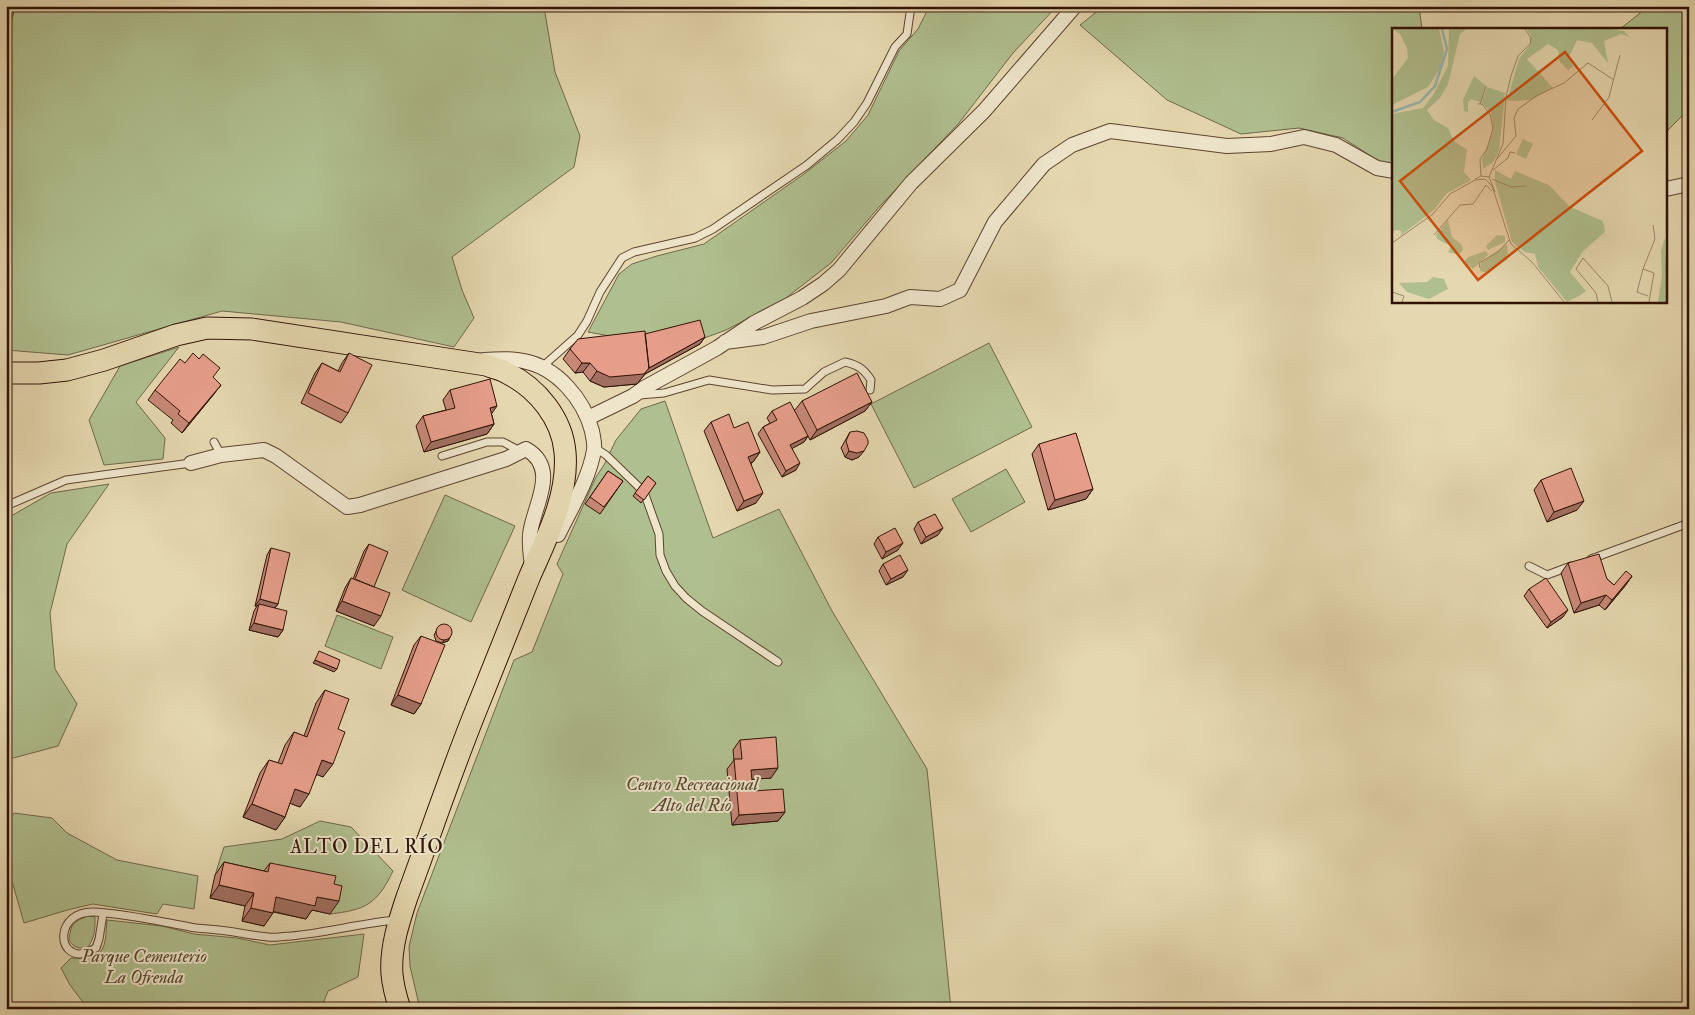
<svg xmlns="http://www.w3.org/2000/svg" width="1695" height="1015" viewBox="0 0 1695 1015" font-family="'IM FELL Double Pica',serif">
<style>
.green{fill:#b0bf8f;stroke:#70684a}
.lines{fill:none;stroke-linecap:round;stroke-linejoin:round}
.lane-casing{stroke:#5d4330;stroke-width:9}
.street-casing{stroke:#5d4330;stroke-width:16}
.primary-casing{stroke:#301206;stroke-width:23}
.lane{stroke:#eee5cb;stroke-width:7}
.street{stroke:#eee5cb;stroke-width:14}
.primary{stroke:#e5d7af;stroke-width:21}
.wall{fill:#c68877;stroke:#301206}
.shaded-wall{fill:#a16f61;stroke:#301206}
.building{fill:#e69e8a;stroke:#301206}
.labels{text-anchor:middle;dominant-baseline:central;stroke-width:4;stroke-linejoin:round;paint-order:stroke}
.park-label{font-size:18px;font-style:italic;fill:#56462f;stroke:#eee5cb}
.neighbourhood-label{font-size:19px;letter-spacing:1px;fill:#301206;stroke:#eee5cb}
.inset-river{fill:none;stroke:#98b8b2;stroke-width:2.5}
.inset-road{fill:none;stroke:#9d886b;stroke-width:1}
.view{fill:#cc4e0b;fill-opacity:0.15;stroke:#cc4e0b;stroke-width:2.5}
.inset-edge{fill:none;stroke:#301206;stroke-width:2.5}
</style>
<rect width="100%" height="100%" fill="#e5d7af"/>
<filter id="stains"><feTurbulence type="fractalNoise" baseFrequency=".004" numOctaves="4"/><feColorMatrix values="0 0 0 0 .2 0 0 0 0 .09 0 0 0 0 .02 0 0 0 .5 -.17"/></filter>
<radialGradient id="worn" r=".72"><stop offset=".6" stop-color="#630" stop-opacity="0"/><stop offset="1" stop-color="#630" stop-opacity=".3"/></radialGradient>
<path class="green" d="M6,6H546L545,13L555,72L580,136L574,167L452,257L462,290L474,318L454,347L341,322L222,311L68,355L6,350Z
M926,6H1057L1013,53L959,123L879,207L831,263L782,301L726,330L699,340L638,341L588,332L619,274L632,264L657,256L704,244L804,174L846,141L868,115L899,51L918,29L926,13Z
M1104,6H1419L1422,29H1394V165L1383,164L1343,138L1299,128L1241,134L1167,100L1080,25Z
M1649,6H1689V109L1668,130H1666V29H1620Z
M989,343L1032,427L914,488L871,404Z
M179,347L136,402L165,438L163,459L104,465L89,420L120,366Z
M665,401L713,538L779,509L832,611L927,769L951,1009H420L410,966L409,947L417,913L514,660L532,652L563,574L557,564L596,477L604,465L616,440L641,409Z
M1006,469L1025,502L971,532L952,499Z
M109,484L67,544L50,613L55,669L77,704L58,746L6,760V519L51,493Z
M445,495L515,526L471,622L402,590Z
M337,615L393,637L381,669L325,646Z
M14,813L52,818L67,833L117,860L198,876L194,909L163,904L157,914L93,904L71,909L24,923L12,881L6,844V829Z
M320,821L351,827L393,871C377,904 366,910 330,914L333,899L215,875L224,847L282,839Z
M88,916L95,917C95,929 95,937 88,947C79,949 74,948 69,940C71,923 73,922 88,916Z
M107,920L162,926L194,934L237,938L270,945L364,934L358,977L328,991L321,1009H88L70,985L61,968L71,958C106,961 105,948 107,920Z"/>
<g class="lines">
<g class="lane-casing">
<path id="lane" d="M542,367L578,335L587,321L600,292L622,258L634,252L695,238L713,229L807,165L837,140L854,122L867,103L895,47L907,34L911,6
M639,395L664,393L709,380L772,390L805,389L824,372L845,362C858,365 864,369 871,380L870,390
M214,442L221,455
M595,448L606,455L644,492L659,534L660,555L666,571L675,586L686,598L702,611L778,662
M442,456L487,442H503L520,451
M6,506L66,480L191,463
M1591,559L1689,523
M1529,566L1547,575L1571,566
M103,914L99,939L96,948C93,949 89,952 86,953C56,961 54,911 94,912C128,914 162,922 196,928C209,929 222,930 234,932C245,934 257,936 268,937C275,938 283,936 291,936C326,933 361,923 397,920"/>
</g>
<g class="street-casing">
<path id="street" d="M1666,189L1689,184
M725,342L763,337L811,321L886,306L910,297L940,299L960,290L995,222L1044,164L1072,145L1110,131L1227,146L1271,144L1304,137L1336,145L1377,168L1394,171
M484,360C497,359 511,358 523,361C557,367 584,400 592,431C593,437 595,444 594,450C589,480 571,508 558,535
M588,418L633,396L644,388L717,348L754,323L802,298L823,284L839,270L911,183L984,111L1075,6
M191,463L221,455L264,450L276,456L347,507L360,505L506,459L526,449C561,469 532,508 530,535C529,545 531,557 532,567"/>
</g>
<g class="primary-casing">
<path id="primary" d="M6,373H39L67,370L104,360L176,335L207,328L252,329L486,365C493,368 501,369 507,373C537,388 562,418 565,452C569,496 546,539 529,578C513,618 497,658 481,698C454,763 432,830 407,897C399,921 390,948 392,974C393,986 396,997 400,1009"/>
</g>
<use href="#lane" class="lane"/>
<use href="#street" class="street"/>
<use href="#primary" class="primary"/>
</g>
<path class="wall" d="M645,334L705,337L700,344L645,374L637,384L604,387L590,381L583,372L575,373L563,359L570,349Z
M349,353L348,413L341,423L301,403L315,373L322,363L338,371L342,363Z
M185,363L213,378L214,394L182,433L171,423L173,420L148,400L155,390Z
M450,390L492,415L494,424L487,434L424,452L416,426L423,416L446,410L443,400Z
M802,401L872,402L865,411L810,440L808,436L804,442L792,448L796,470L782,477L758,434L763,427L770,423L767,418L772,411L795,410Z
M711,422L734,428L760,452L753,462L751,463L756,503L737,511L704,431Z
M850,432L859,457L852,460L845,457L841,448Z
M1039,444L1093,489L1086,499L1048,510L1032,454Z
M608,471L623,481L600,514L585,504Z
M648,476L656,483L641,503L633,496Z
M1541,480L1577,510L1547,522L1534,490Z
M918,522L938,535L921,544L914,529Z
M878,537L898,550L882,559L874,544Z
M369,544L374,587V626L336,611L345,588L351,578L353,579L364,551Z
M271,548L278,604L275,608L283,630L278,637L249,630L254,611L257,606H255L267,555Z
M1568,563L1607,579L1614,585L1632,576L1625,586L1605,610L1599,605L1574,613L1561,573Z
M883,564L903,577L886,585L879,571Z
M1529,589L1563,617L1547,628L1524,596Z
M439,626L450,637L448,641L442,643L436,641L434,635Z
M421,636V704L414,714L391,705L414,645Z
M325,690L338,729L323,777L317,774L300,807L290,803L285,817L276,830L243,817L260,773L269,760L278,763L285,745L294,732L304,736L316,703Z
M740,740L771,778L752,779L753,791L785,812L778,821L732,825L727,769L734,760L733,750Z
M224,862L264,871L270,863L330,914L312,910L306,919L273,912L264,926L242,921L245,906L210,898L215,875Z"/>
<path class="shaded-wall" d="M705,337L700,344L645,374L637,384L604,387L590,381L597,371L647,369Z
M582,363H590L583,372L575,373Z
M221,385L214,394L182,433L189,423Z
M872,402L865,411L810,440L817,430Z
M497,406L490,416V408Z
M494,424L487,434L424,452L431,442Z
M808,436L804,442L786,452L790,445Z
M849,451H864L859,457L852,460L845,457Z
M760,452L753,462L741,467L748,457Z
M800,463L796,470L782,477L786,471Z
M1093,489L1086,499L1048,510L1055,500Z
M763,493L756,503L737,511L744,501Z
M1584,501L1577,510L1547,522L1554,512Z
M943,528L938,535L921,544L926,537Z
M903,543L898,550L882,559L886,552Z
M908,570L903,577L886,585L891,579Z
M1632,576L1625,586L1605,610L1612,600Z
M1606,595L1599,605L1574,613L1581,603Z
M260,599L278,604L273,610L259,604L257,606H255Z
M342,601L381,616L374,626L336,611Z
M1568,610L1563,617L1547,628L1551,622Z
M254,623L283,630L278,637L249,630Z
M450,637L448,641L442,643L444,640Z
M315,660L337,669L334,672L313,663Z
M398,695L421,704L414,714L391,705Z
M322,760L333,764L323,777L313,773Z
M778,768L771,778L745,780L751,770Z
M295,789L309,794L300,807L286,802Z
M252,804L285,817L276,830L243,817Z
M785,812L778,821L732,825L739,815Z
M219,885L254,893L245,906L210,898Z
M276,897H317L339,901L330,914L312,910L306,919L267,910Z
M251,908L273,913L264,926L242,921Z"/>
<path class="building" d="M6,6H15L9,32H6Z
M700,320L705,337L649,368L645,334Z
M645,331L649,368L644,374L610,377L597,371L590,363H582L570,349L578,339Z
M193,353L199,359L203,354L220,368L213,377L221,385L189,423L178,414L180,411L155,390L180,359L185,363Z
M349,353L372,365L348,413L308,393L322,363L340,372Z
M857,373L872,402L817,430L802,401Z
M490,379L497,406L490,408L494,424L431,442L423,416L455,408L450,390Z
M790,402L808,436L790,445L800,463L786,471L763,427L777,420L772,411Z
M729,414L734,428L748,422L760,452L748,457L763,493L744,501L711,422Z
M857,431L864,433L868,440V444L864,451L857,453L849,451L846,441L850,432Z
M1076,433L1093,489L1055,500L1039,444Z
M1571,468L1584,501L1554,512L1541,480Z
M608,471L623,481L604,507L590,497Z
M648,476L656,483L644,500L635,493Z
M935,514L943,528L926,537L918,522Z
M895,528L903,543L886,552L878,537Z
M369,544L388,552L374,587L355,579Z
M271,548L290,553L278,604L260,599Z
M1599,554L1607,579L1614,585L1626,571L1632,576L1612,600L1606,595L1581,603L1568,563Z
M900,555L908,570L891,579L883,564Z
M351,578L390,593L381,616L342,601Z
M1546,578L1568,610L1551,622L1529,589Z
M259,604L287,611L283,630L254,623Z
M436 632a8 8 0 1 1 16 0a8 8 0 1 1-16 0Z
M421,636L445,645L421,704L398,695Z
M319,651L340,660L337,669L315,660Z
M325,690L349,699L338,729L345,732L333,764L322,760L309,794L295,789L285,817L252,804L269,760L282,764L294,732L307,737Z
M776,737L778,768L751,770L753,791L783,789L785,812L739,815L734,759H742L740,740Z
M224,862L268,872L270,863L336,876L334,884L342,886L339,901L317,897L315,906L276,897L273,913L251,908L254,893L219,885Z"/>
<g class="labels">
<g class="park-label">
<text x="692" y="784">Centro Recreacional<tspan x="692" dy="21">Alto del Río</tspan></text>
<text x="144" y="956">Parque Cementerio<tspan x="144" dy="21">La Ofrenda</tspan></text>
</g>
<g class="neighbourhood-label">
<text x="367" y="847">ALTO DEL RÍO</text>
</g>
</g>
<g transform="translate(1392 28)">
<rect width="275" height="275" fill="#e5d7af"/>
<path d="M0,1H47L52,24L49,39L36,59L0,77V51L16,30L15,20L8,6ZM57,1H74L68,6L56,56L48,70L35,82L42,92L56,100L62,113L75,122L72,144L79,152L54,166L42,182L8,208L10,204L7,202L0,203V86L31,80L41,67L56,38ZM135,1H219L232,3L238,9L229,6L212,13L216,35L200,15L185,12L177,29L181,39L176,42L168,34L166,22L156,16L135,31L161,60L139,72L115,73L127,31L138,17L139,8ZM82,48L94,58L88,74L79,71L76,74V84L72,83L71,72ZM95,59L113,65L107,123L102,133L91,141L90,131L101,103L99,84L89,74ZM131,111L141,116L134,131L124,126ZM103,142L119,151L123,143L157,157L178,179L211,193L213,204L191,223L178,244L194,263L187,268L175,274L146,239L143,226L133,224L120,214L103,154ZM56,192L60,209L69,216L71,221L67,227L56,224L59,218L45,211L44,207ZM105,207L113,208V214L96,222L94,218ZM273,209L275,274H266L270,248L269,223ZM115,216L116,231L94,245L88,243L89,234ZM94,223L96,227L81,241L72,234L76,229ZM41,249L52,251L56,261L37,271L15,264L7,255L35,254Z" fill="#b0bf8f"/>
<path class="inset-river" d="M0,84L28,74L43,58L55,21L50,1"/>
<path class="inset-road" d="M86,76H90L98,86L101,100L95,121L88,131L89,148M88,76L94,58M200,92L217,69L228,27M105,131L124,108L122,90L126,81L146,67L172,55L196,35L222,52M101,142L116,130L118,124L123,125M97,149L111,116L114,69L119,48L126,28L138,16L139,10L133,1M83,151L89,148L97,149L103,164M100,151L119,159L134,158M42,207L68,177L81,176L94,157L100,163M0,215L41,186L58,166L83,152L93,151L100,158L119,216L140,234L172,274M88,240L87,235L106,224L117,212M251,241L245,264L256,268M0,264L12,268L10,274M206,274L204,265L184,241L191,230L216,258L220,274M257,274L262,245L251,241L263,211L261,197"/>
<path class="view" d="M173,24L250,123L86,252L8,153Z"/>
<rect width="275" height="275" class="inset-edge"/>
</g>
<rect width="1695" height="1015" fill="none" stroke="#e5d7af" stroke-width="25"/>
<rect x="8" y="8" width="1680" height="1000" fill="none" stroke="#301206" stroke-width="2.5"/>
<rect x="12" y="12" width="1670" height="990" fill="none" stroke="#301206"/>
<rect width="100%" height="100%" filter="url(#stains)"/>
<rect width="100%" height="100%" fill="url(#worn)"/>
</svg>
